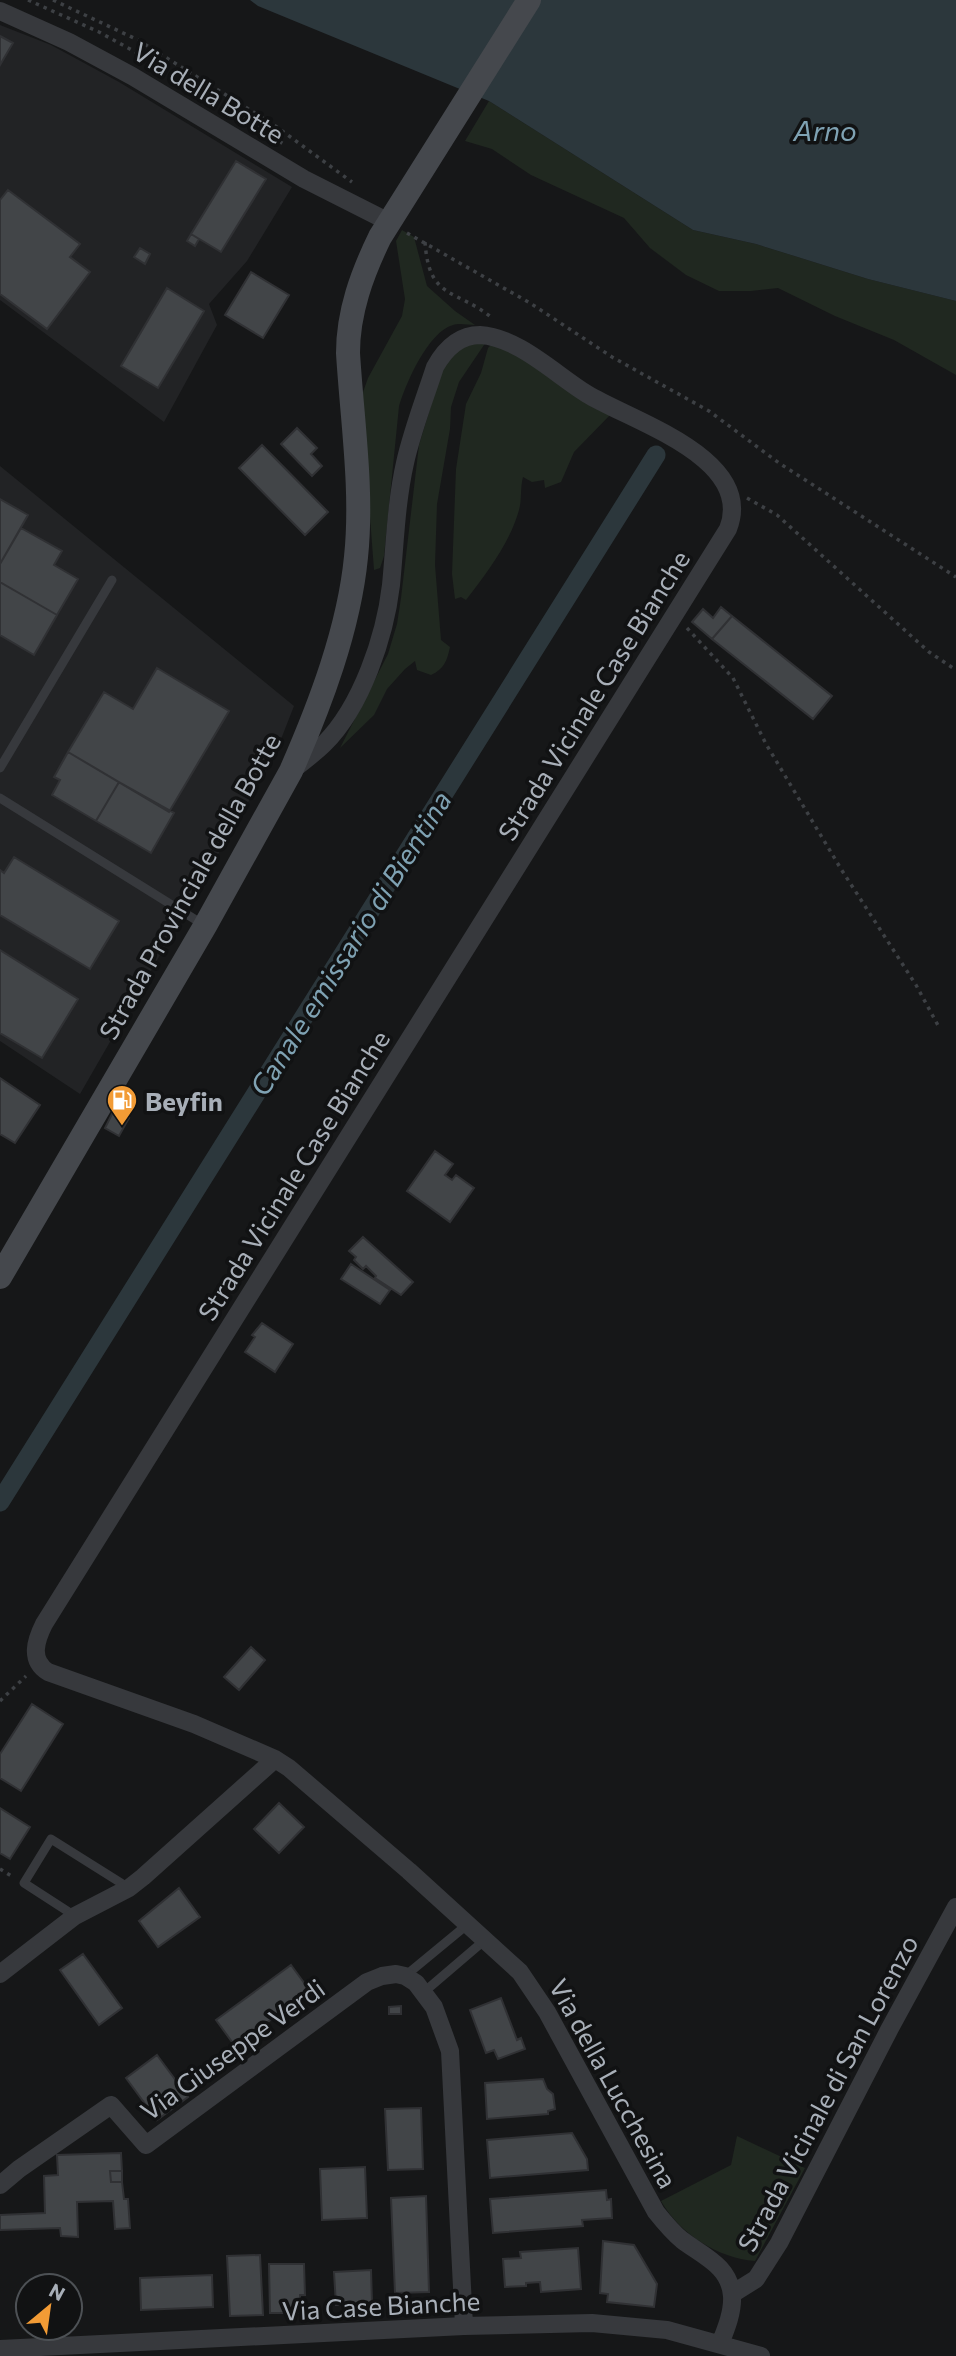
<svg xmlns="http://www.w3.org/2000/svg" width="956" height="2356" viewBox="0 0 956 2356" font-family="Commissioner,sans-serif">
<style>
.built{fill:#222325}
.green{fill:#202820}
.water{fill:#2c373c}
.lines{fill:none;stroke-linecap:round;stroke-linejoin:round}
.canal{stroke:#2c373c;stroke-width:19}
.building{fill:#424548;stroke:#303134;stroke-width:2}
.path{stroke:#3d4044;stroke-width:3.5;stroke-dasharray:3.5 5;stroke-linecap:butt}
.lane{stroke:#37393d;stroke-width:9}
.street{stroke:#37393d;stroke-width:18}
.secondary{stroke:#45484d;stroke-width:24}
.labels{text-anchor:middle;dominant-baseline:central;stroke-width:7;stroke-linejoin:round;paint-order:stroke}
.street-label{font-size:26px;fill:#a8afb8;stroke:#111213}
.poi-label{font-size:26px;font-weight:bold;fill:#a8afb8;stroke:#111213;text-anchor:start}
.water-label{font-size:28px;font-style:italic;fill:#7fa2b3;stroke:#111213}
</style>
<rect width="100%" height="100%" fill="#161718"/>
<path class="built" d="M0,25L51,45L119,82L292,187L247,261L209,304L217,325L164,422L0,300Z
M0,466L294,706L274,757L80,1094L0,1041Z"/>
<path class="green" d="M489,101L693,230L756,244L868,279L956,301V375L894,340L835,316L778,288L751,291H719L686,275L650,248L624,218L531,175L492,149L465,141Z
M402,230L414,237L427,286L455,311L475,325C469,325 459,323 453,325C428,332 406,383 399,406L384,556L380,568L374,570L361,398L368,378L402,316L405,299L396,241Z
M486,342L459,382L451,407L450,429L437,504L435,565L441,640L450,647C447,661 444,669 431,675L417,670L415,661L405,669L387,689L374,715L340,748L388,654L397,624L401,598L419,445L442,369L463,344Z
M492,344L510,350L611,414L574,452L561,482L545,488L544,480L532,482L523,477C520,488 522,500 519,510C510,543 486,574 466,600L461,597L455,599L452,574L456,469L466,404L481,373L488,348Z
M737,2136L805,2168L755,2261C718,2258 680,2234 661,2201L731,2165Z"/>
<path class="water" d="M250,0H956V301L868,279L756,244L693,230L489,101L258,6Z"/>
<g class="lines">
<path class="canal" d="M0,1502L656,455"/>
</g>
<path class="building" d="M0,36L13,43L0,65Z
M236,161L266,179L221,252L191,234Z
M8,190L80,244L70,257L90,272L47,329L0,294V200Z
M191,234L199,239L195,246L187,241Z
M140,248L150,254L145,264L134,257Z
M251,272L289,295L263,338L225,315Z
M167,288L204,311L158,388L121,366Z
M297,428L317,448L311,454L322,466L312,476L281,444Z
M262,445L328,512L305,535L239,468Z
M0,499L28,515L0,564Z
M21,528L62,551L54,565L78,579L57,615L0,582V564Z
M0,582L57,615L34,655L0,635Z
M721,607L732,616L712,639L692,622L703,609L713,618Z
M732,616L832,696L813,719L712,639Z
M157,668L229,711L169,812L68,752L104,692L133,709Z
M68,752L119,782L96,821L52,795L60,780L54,777Z
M119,782L174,813L151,853L96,821Z
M14,857L119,921L90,969L0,915V870L4,873Z
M0,950L78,999L42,1058L0,1033Z
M0,1078L40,1105L15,1143L0,1134Z
M114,1110L129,1118L119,1136L105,1128Z
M435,1151L453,1164L445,1175L452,1180L456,1175L474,1188L450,1222L407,1191Z
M363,1237L413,1282L401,1295L375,1278L376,1276L366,1266L363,1269L354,1260L356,1257L349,1251Z
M351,1264L390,1290L380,1304L341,1279Z
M262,1323L293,1344L275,1372L245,1352L255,1337L252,1335Z
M251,1647L265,1660L239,1690L224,1677Z
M32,1704L63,1724L21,1791L0,1778V1754Z
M279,1803L304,1827L279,1853L254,1829Z
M0,1808L30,1827L10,1859L0,1853Z
M179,1888L200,1917L158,1947L139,1921Z
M83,1954L122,2008L99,2025L60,1970Z
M291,1965L310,1991L235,2046L216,2020Z
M501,1998L517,2040L521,2038L525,2049L498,2059L494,2050L486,2053L470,2010Z
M401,2006V2014H389V2007Z
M157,2055L188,2097L157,2120L126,2078Z
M543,2079L547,2089L553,2094L555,2109L548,2111V2114L487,2119L485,2083Z
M421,2108L423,2169L388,2170L385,2109Z
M572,2133L587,2159L588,2170L490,2178L487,2140Z
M121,2153L122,2171H110L111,2182H122L124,2199H128L130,2228L115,2229L113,2201L77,2202L78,2237L61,2236L60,2228L0,2230V2215L45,2213L44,2176L58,2175L57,2155Z
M365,2167L367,2218L322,2220L320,2169Z
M110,2171H122V2182H111Z
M606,2190L607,2200L611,2199L612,2218L582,2220L583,2226L493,2233L490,2199Z
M426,2196L429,2292L395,2293L391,2198Z
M603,2241L634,2245L657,2284L654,2307L607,2302L608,2294L600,2293Z
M578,2248L581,2289L541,2292L540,2282L526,2283V2286L505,2287L503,2259L521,2258L520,2252Z
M260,2255L263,2315L230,2316L227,2256Z
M269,2264H304L305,2295H300V2313H270Z
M371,2270L372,2303L336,2305L334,2272Z
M212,2275L213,2307L141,2310L140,2278Z"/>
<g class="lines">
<path class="path" d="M28,0L99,32L161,66L285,145
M53,0L138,40L274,125L352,182
M407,233L530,303L612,357L709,411L779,463L956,577
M425,242C429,301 456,288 492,318
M747,498L777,515L929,652L956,670
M687,628L733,678L766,744L841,869L916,985L940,1029
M0,1701L26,1676
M0,1869L13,1877"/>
<path class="lane" d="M0,768L112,580
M0,798L204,925
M75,1916L24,1883L51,1839L129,1888
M405,1976L468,1924
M424,1992L486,1939"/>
<path class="street" d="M0,11L69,42L132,76L304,179L389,222
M295,768C305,760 315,753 324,744C362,706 385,636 391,585C395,544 396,503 405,463C412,431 425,398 435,367C445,349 459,335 480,335C518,337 556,375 587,394C631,421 756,458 728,529L44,1624C36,1640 29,1660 48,1672L194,1724L275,1759L289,1768L409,1871L520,1972L547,2012L656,2212C664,2222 672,2232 682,2240C703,2256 730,2266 732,2296C733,2312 726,2329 720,2344
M0,1974L75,1916L129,1888L143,1877L275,1759
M0,2185L19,2169L111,2105L146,2145L367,1982L382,1976L396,1974L405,1976L416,1983L434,2007L450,2051L464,2326
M732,2294L756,2279L779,2243L889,2030L956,1907
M0,2349L464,2326L592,2323L667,2330L761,2356"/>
<path class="secondary" d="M0,1277L205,926L291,771C320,705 349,629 356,557C363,491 352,419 348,353C348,312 362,274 380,237L529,0"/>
</g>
<defs>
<g id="fuel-pin" transform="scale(1.575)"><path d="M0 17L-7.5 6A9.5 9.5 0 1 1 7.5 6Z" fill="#f29b35" stroke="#111213"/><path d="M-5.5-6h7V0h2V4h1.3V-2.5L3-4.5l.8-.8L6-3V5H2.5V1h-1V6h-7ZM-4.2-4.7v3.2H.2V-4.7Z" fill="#fff"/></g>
</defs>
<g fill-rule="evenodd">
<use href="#fuel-pin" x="122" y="1100"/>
</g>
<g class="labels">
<g class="street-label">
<text transform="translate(209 92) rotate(31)">Via della Botte</text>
<text transform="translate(593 695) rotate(-58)">Strada Vicinale Case Bianche</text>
<text transform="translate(189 886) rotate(-61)">Strada Provinciale della Botte</text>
<text transform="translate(293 1175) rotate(-58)">Strada Vicinale Case Bianche</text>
<text transform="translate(232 2049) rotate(-36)">Via Giuseppe Verdi</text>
<text transform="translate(614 2083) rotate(61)">Via della Lucchesina</text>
<text transform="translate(827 2093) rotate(-62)">Strada Vicinale di San Lorenzo</text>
<text transform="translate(381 2305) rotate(-3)">Via Case Bianche</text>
</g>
<g class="poi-label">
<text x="145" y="1100">Beyfin</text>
</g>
<g class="water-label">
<text x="825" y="130">Arno</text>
<text transform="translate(350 943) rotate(-58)">Canale emissario di Bientina</text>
</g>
</g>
<g transform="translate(49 2307) rotate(29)"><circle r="33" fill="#111213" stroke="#4d5155" stroke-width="2"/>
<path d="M0-5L12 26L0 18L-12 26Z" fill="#f29b35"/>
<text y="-10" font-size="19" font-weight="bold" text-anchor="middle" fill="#a8afb8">N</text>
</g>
</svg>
